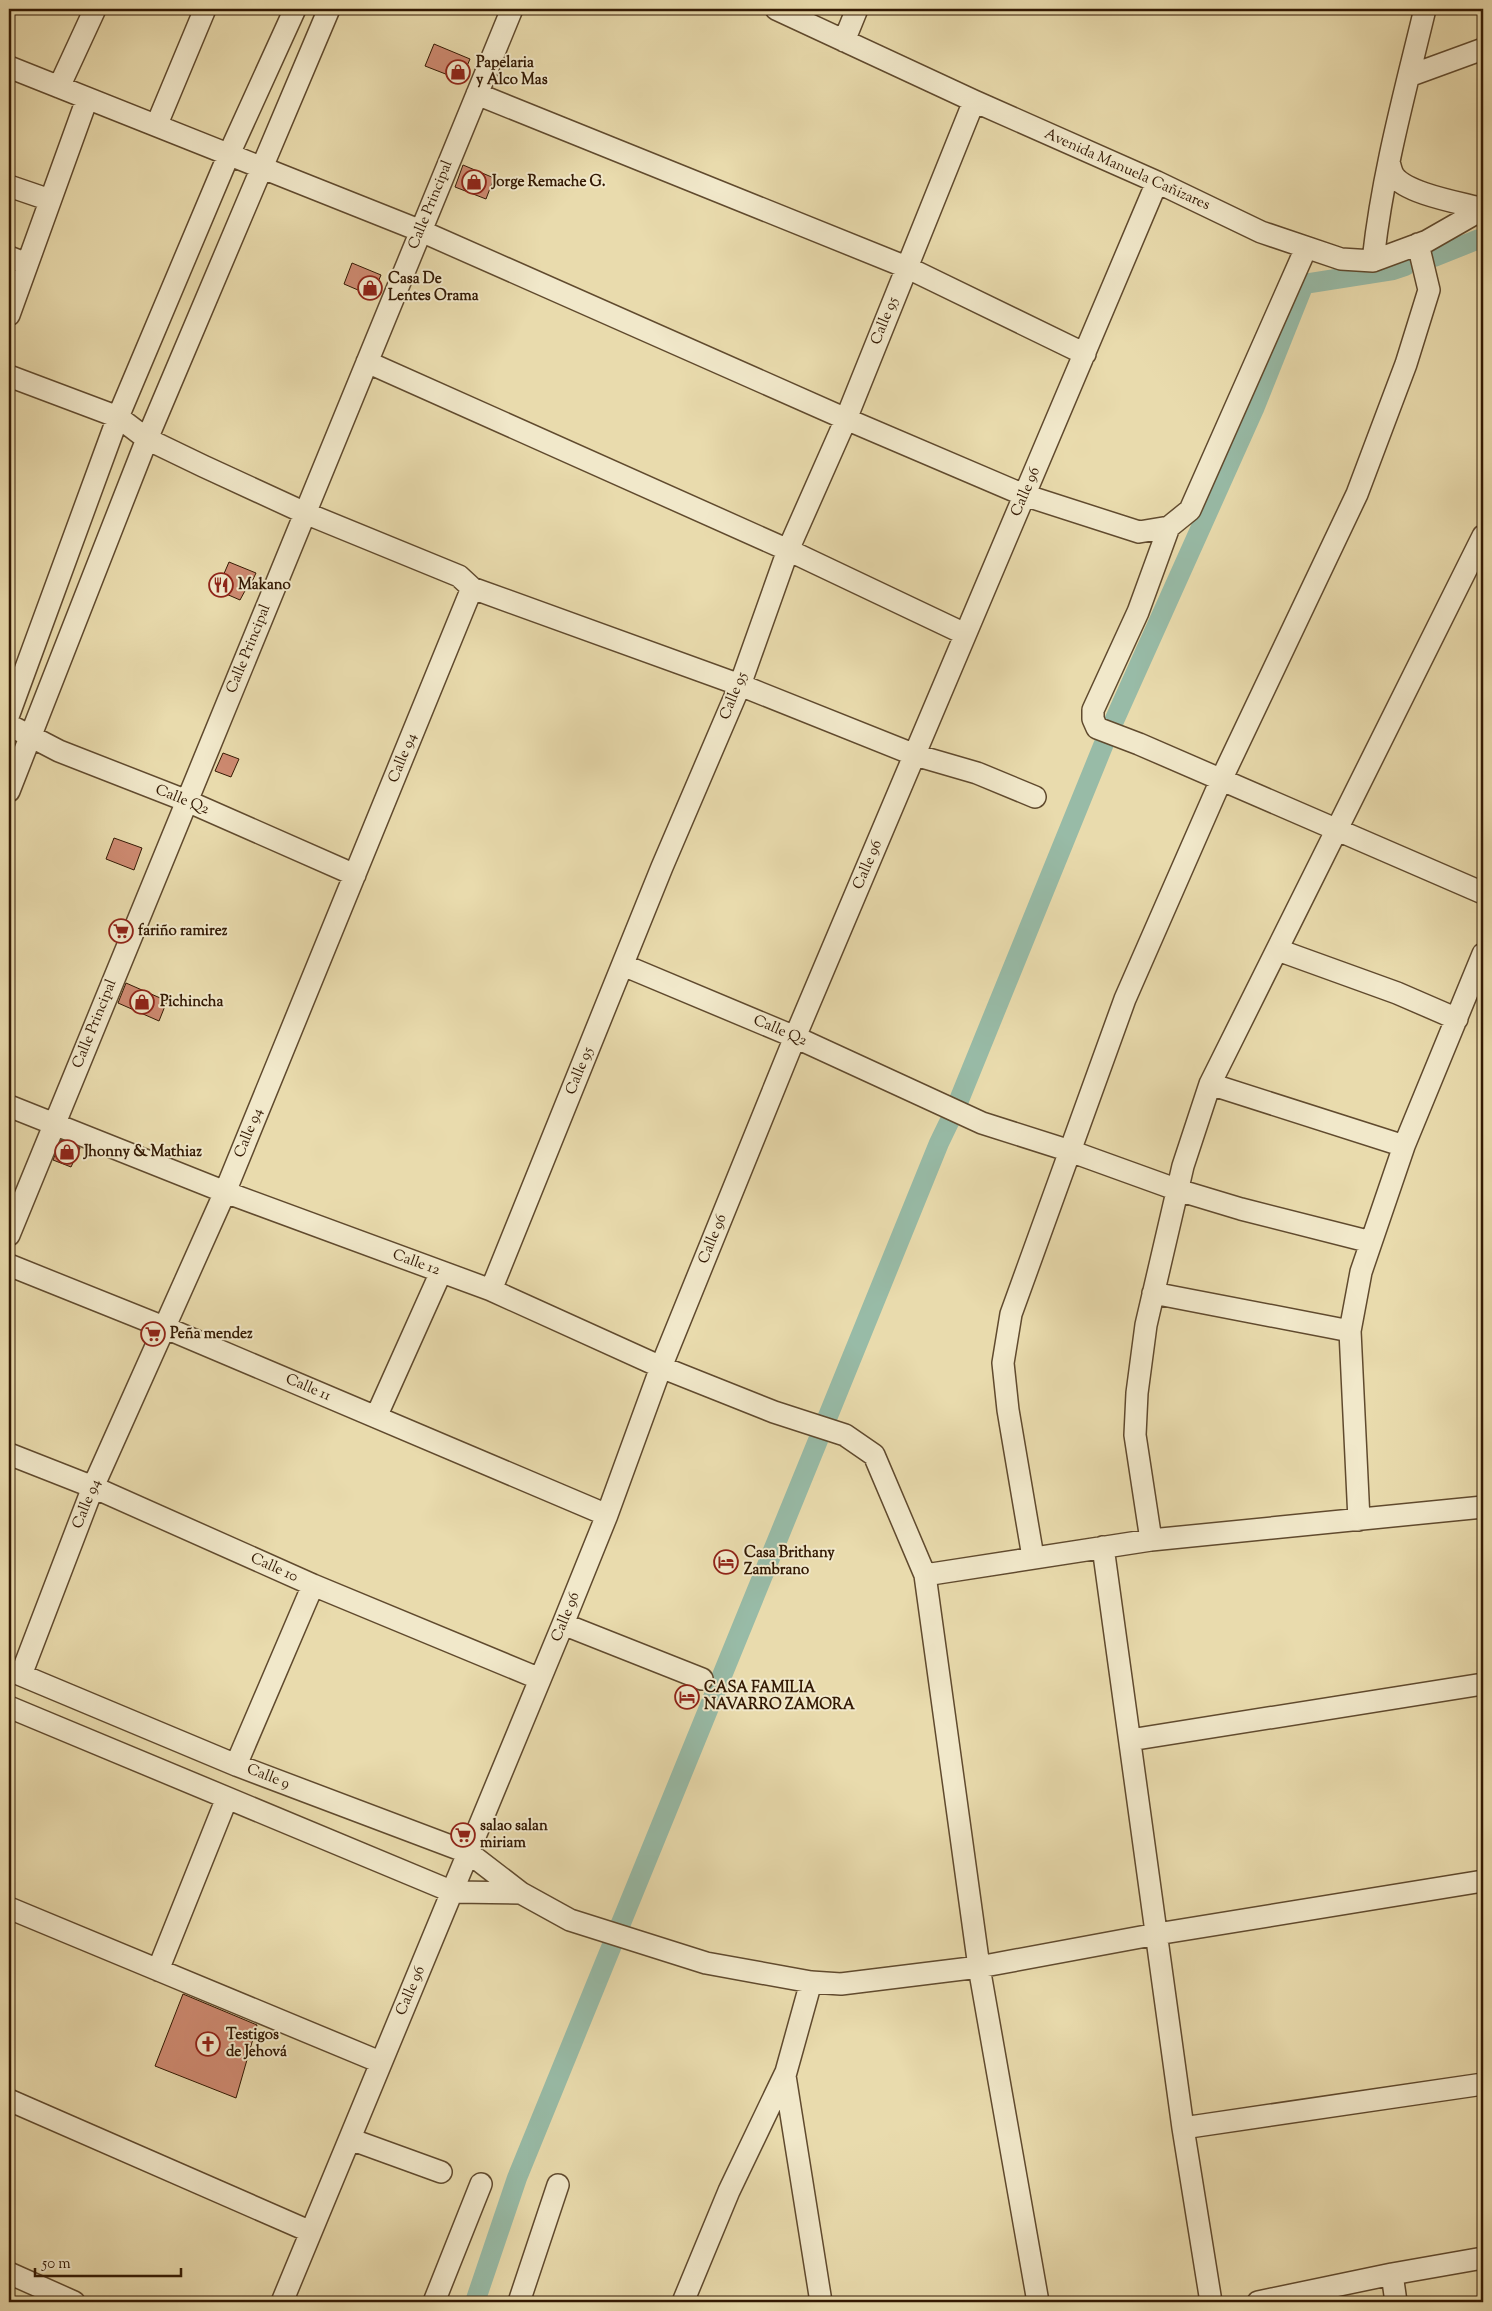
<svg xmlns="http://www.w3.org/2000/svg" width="1492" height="2311" viewBox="0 0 1492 2311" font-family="'Sorts Mill Goudy',serif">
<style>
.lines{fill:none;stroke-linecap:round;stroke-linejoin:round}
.canal{stroke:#98bba7;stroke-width:20}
.building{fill:#ce8a71;stroke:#331903}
.street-casing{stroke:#604a2e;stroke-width:24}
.street{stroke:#f1e8ca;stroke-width:21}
.labels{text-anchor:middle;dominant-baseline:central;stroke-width:4;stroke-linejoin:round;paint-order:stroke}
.poi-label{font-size:15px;font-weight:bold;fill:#331903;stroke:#f1e8ca;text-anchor:start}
.street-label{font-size:15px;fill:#331903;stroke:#f1e8ca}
</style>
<rect width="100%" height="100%" fill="#e9dbad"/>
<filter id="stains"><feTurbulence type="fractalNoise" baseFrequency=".004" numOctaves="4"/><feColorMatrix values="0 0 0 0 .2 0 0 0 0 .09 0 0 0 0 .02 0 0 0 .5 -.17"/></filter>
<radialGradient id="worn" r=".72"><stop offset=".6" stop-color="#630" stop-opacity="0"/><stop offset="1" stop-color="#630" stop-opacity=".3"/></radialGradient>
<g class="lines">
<path class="canal" d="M1434,257L1479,239
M1114,721L1254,409L1304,284L1393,270L1405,266
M957,1105L1105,741
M826,1421L939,1143L953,1114
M475,2302L517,2178L821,1433"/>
</g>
<path class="building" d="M434,44L470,59L461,80L425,66Z
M463,165L494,178L486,199L455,187Z
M352,263L381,275L372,296L344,284Z
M229,562L256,573L248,590L246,589L240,600L217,590Z
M223,753L239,759L231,777L215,771Z
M114,838L142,848L134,870L106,859Z
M126,983L167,1001L159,1021L118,1003Z
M61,1140L80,1148L71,1167L53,1160Z
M183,1994L257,2025L236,2098L155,2066Z"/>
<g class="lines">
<g class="street-casing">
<path id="street" d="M776,9L974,101L1157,182L1261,232L1341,259L1373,261L1427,241L1483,209
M844,41L857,9
M9,67L421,231L846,419L1024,495L1139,532L1169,527L1190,510L1306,248
M1409,76L1483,49
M59,87L95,9
M477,94L906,267L1085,354
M157,124L205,9
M1389,161C1390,166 1392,173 1394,176C1407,194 1462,203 1483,209
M9,186L50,200
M9,257L27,264
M1373,261C1382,175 1405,92 1425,9
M9,315L87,99
M367,362L788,550L965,634
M9,376L118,417L147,439L203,466L305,513L459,576L472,588L740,685L915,755L977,773L1035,797
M1169,527L1138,612L1093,710V719L1097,728L1139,744L1483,893
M9,714L118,417L229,154L295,9
M9,725L59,751L187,801L355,875
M9,791L147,439L329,9
M1278,950L1397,993L1457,1019
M623,965L795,1037L982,1123L1070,1151L1178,1190L1241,1209L1371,1242
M1210,1084L1404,1146
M9,1106L225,1192L491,1290L661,1367L774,1412L845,1435L874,1455L925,1575L979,1967L1038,2302
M9,1235L512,9
M9,1265L166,1328L607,1515
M491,1290L662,867L740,685L788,550L846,419L974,101
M1153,1293L1350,1331
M376,1417L441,1272
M9,1454L93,1487L313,1585L540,1679
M1359,1520L1350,1331L1361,1272L1404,1146L1483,954
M1151,1540L1135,1435L1137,1393L1146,1325L1183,1166L1210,1084L1483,536
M1103,1547L1183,2128L1211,2302
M1033,1557L1008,1410L1003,1363L1011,1314L1125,999L1221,780L1357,494L1406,364L1429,290L1418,244
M925,1575L1151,1540L1483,1507
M563,1624L702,1679
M9,1670L236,1765L469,1853L521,1893L570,1920L706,1963L811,1982L841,1984L979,1967L1157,1934L1483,1881
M21,1675L93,1487L225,1192L472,588
M9,1707L453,1892L521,1893
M1130,1740L1483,1684
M236,1765L313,1585
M9,1908L380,2062
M158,1970L227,1798
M785,2076L821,2302
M9,2100L311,2232
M1183,2128L1483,2084
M350,2139L441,2172
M9,2273L74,2302
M1392,2274L1483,2258
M282,2302L563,1624L607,1515L661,1367L795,1037L1157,182
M434,2302L481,2184
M519,2302L558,2185
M683,2302L729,2191L786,2072L811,1982
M1258,2302L1392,2274L1396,2302"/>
</g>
<use href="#street" class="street"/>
</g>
<defs>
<g id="shop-ring" transform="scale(1.25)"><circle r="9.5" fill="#f1e8ca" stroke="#8f2418" stroke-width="1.5"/><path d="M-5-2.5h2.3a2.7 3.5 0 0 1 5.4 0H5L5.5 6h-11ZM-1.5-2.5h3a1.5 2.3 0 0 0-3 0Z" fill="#8f2418"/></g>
<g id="restaurant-ring" transform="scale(1.25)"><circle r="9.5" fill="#f1e8ca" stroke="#8f2418" stroke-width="1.5"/><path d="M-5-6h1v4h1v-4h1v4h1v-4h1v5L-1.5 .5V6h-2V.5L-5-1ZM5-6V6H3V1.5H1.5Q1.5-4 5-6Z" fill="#8f2418"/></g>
<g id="supermarket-ring" transform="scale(1.25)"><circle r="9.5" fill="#f1e8ca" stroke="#8f2418" stroke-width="1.5"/><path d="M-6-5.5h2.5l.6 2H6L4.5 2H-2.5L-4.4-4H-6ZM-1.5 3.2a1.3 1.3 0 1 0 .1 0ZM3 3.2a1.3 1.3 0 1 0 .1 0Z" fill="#8f2418"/></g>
<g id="hotel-ring" transform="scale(1.25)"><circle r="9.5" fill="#f1e8ca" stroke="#8f2418" stroke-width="1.5"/><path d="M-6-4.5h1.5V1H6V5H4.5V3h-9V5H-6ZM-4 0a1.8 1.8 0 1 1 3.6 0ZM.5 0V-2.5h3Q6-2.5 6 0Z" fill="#8f2418"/></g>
<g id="church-ring" transform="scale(1.25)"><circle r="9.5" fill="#f1e8ca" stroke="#8f2418" stroke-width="1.5"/><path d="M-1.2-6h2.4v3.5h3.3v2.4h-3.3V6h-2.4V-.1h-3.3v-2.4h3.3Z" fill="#8f2418"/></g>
</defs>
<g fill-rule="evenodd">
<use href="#shop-ring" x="458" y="72"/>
<use href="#shop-ring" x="474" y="182"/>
<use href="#shop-ring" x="370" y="288"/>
<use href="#restaurant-ring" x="221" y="585"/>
<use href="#supermarket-ring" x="121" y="931"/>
<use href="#shop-ring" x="142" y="1002"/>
<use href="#shop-ring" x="67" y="1152"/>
<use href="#supermarket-ring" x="153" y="1334"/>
<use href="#hotel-ring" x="726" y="1562"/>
<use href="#hotel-ring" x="687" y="1697"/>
<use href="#supermarket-ring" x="463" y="1835"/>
<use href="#church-ring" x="208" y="2044"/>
</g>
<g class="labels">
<g class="poi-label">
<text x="476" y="63">Papelaria<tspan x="476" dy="17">y Alco Mas</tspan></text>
<text x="492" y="182">Jorge Remache G.</text>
<text x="388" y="279">Casa De<tspan x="388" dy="17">Lentes Orama</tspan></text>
<text x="238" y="585">Makano</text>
<text x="138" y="931">fariño ramirez</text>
<text x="160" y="1002">Pichincha</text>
<text x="84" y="1152">Jhonny &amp; Mathiaz</text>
<text x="170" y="1334">Peña mendez</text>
<text x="744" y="1553">Casa Brithany<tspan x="744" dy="17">Zambrano</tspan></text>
<text x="704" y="1688">CASA FAMILIA<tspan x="704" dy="17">NAVARRO ZAMORA</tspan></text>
<text x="480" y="1826">salao salan<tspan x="480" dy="17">miriam</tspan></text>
<text x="226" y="2035">Testigos<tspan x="226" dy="17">de Jehová</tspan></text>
</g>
<g class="street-label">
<text transform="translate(1127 170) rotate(24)">Avenida Manuela Cañizares</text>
<text transform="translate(431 205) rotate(-68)">Calle Principal</text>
<text transform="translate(885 321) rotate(-68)">Calle 95</text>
<text transform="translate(1026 492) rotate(-67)">Calle 96</text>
<text transform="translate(249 649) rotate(-68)">Calle Principal</text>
<text transform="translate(734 696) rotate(-68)">Calle 95</text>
<text transform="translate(403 758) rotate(-68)">Calle 94</text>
<text transform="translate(182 800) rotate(22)">Calle Q2</text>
<text transform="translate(868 865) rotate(-67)">Calle 96</text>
<text transform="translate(95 1024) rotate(-68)">Calle Principal</text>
<text transform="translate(780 1031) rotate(23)">Calle Q2</text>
<text transform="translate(580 1071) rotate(-68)">Calle 95</text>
<text transform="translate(249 1133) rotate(-68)">Calle 94</text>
<text transform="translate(713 1239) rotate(-68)">Calle 96</text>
<text transform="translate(416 1263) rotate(20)">Calle 12</text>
<text transform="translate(308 1388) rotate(23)">Calle 11</text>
<text transform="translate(87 1504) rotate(-68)">Calle 94</text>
<text transform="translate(274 1568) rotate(24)">Calle 10</text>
<text transform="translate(566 1617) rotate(-68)">Calle 96</text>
<text transform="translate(268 1777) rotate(21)">Calle 9</text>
<text transform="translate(411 1991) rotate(-67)">Calle 96</text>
</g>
</g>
<rect width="1492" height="2311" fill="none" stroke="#e9dbad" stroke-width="30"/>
<rect x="10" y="10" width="1472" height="2291" fill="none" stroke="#331903" stroke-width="2.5"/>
<rect x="15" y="15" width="1462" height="2281" fill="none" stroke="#331903"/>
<path d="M35 2268v8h146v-8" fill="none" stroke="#331903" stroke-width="2.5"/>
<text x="42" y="2268" font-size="15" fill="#331903" stroke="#f1e8ca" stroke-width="4" paint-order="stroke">50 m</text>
<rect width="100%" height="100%" filter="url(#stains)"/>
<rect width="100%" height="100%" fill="url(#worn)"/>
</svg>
